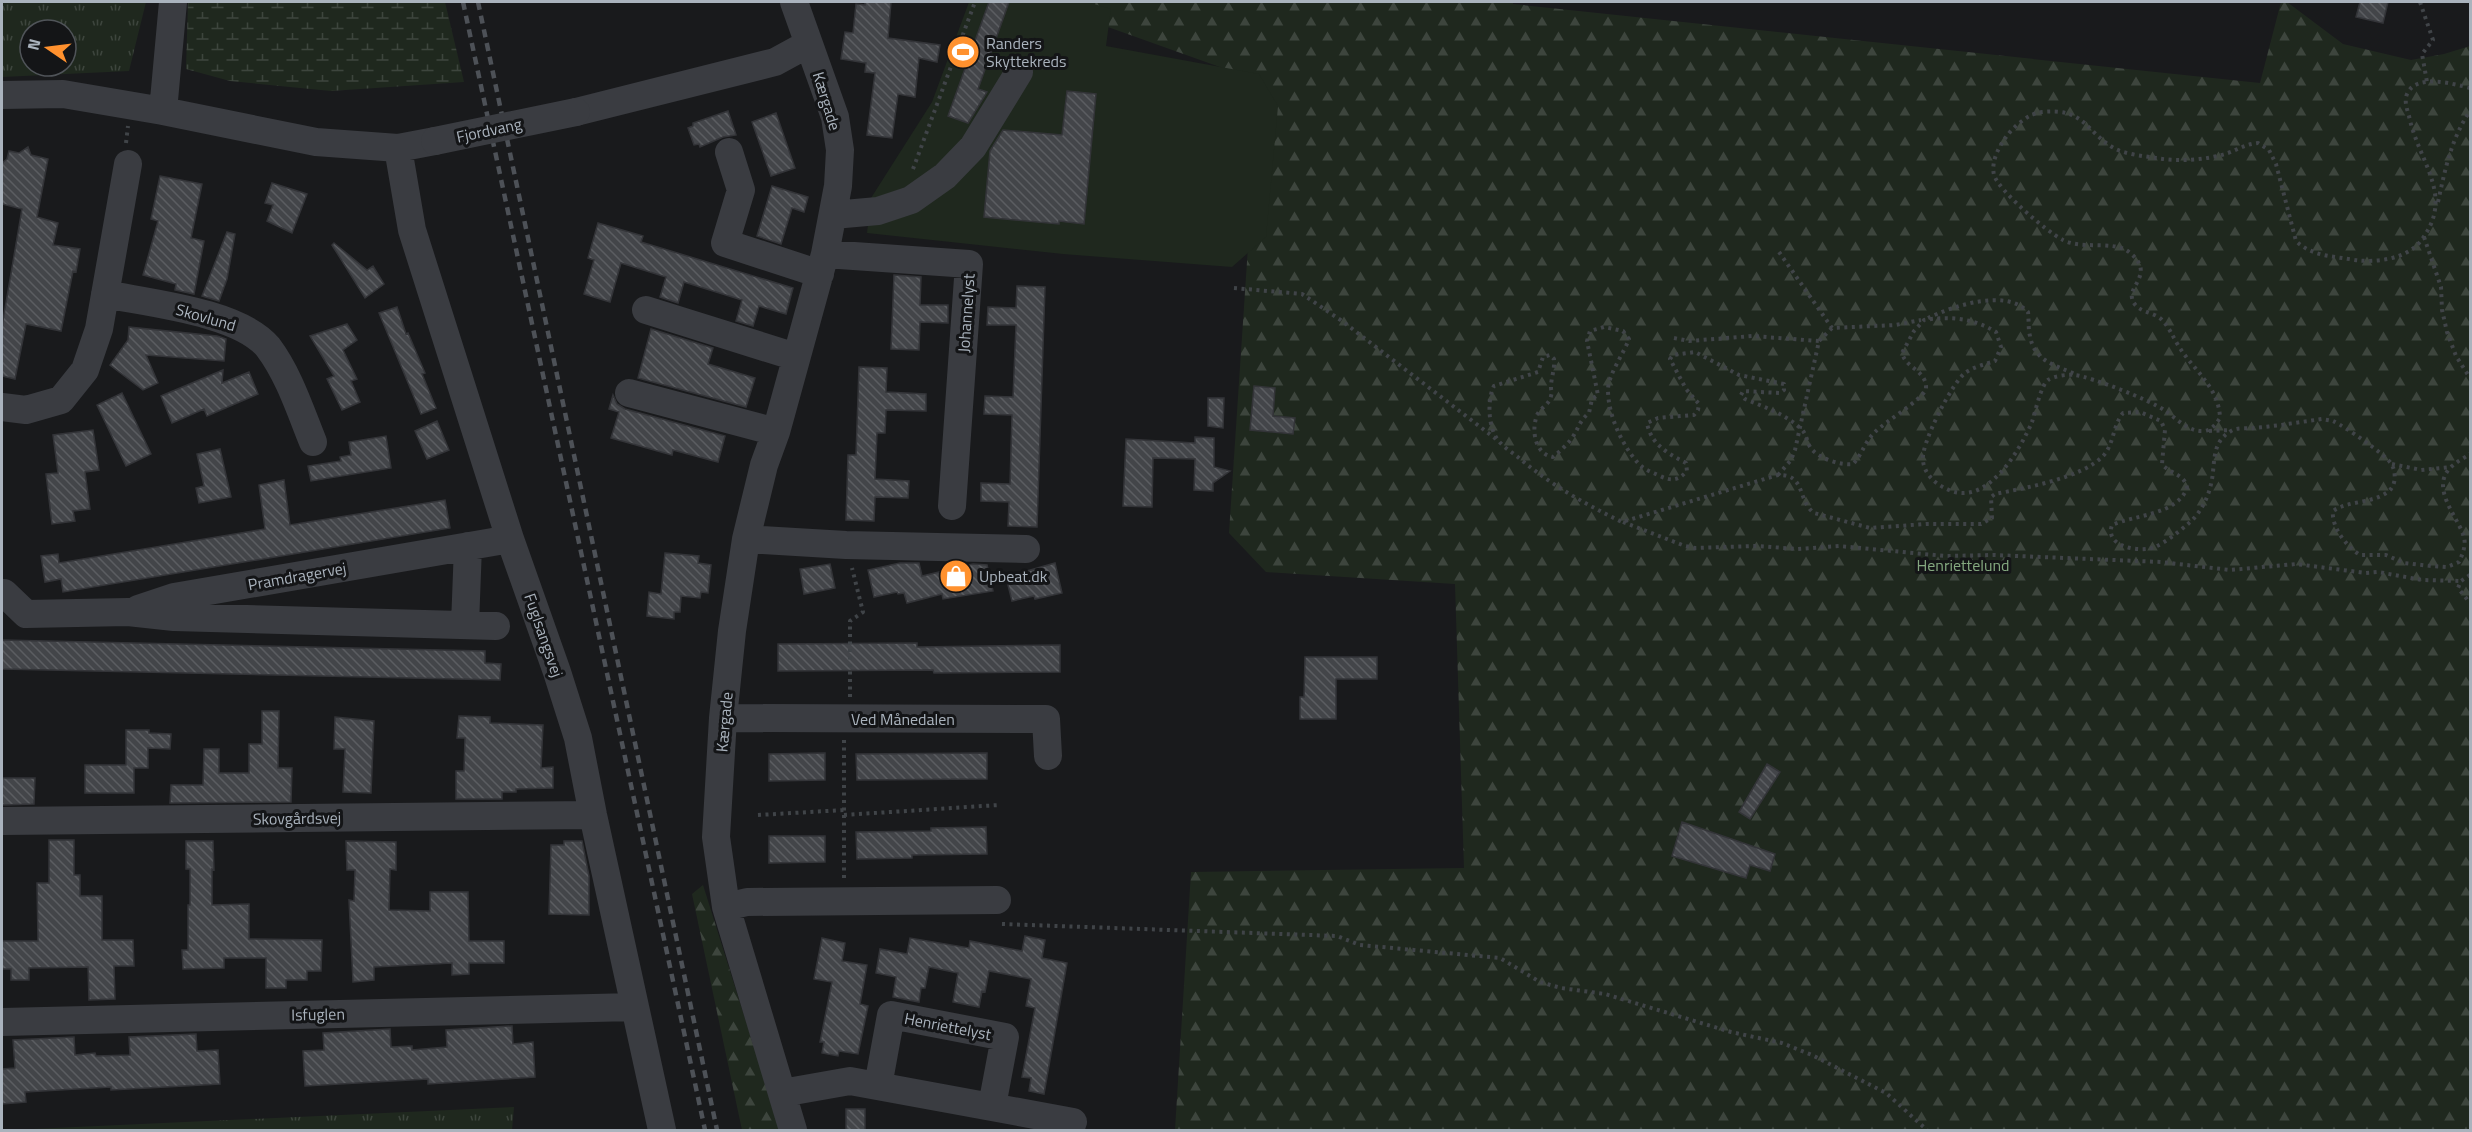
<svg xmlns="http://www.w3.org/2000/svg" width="2472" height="1132" viewBox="0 0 2472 1132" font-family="'Titillium Web',sans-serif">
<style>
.grass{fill:url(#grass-tufts);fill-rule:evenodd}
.forest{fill:url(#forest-firs)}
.wetland{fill:url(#wetland-marsh)}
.pitch{fill:#1f281e}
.building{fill:url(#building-back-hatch);stroke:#333438;stroke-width:1.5}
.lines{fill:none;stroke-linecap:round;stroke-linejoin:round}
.path{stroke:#404448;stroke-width:4;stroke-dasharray:3 4.5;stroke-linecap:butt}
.minor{stroke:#3a3c41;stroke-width:28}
.rail{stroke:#4d5157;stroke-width:4.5;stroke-dasharray:8 6;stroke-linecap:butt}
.minor-bridge{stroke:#3a3c41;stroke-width:28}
.labels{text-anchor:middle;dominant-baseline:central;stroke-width:6;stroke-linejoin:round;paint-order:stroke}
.poi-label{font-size:16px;fill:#aab3bd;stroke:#141517;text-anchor:start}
.street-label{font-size:16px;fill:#aab3bd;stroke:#141517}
.park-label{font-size:16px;fill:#85a980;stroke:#141517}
</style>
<defs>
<pattern id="grass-tufts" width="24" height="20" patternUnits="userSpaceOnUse" patternTransform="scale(1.5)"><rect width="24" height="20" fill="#1f281e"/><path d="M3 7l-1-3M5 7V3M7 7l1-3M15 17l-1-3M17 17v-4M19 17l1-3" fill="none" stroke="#3d453d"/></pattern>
<pattern id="forest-firs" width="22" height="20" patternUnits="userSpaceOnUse" patternTransform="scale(1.5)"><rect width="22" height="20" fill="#1f281e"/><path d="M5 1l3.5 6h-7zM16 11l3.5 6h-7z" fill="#3d453d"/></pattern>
<pattern id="wetland-marsh" width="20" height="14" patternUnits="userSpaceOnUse" patternTransform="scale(1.5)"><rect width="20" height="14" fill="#1f281e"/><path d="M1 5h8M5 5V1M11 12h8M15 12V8" fill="none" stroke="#3d453d"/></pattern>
<pattern id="building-back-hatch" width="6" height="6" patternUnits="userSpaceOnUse" patternTransform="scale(1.5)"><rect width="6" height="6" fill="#434549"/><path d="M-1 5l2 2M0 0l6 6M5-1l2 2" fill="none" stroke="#5b5d61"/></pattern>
</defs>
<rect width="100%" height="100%" fill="#191a1c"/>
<path class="grass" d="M2,2H146L129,71L2,77ZM30,30H66V66H30Z
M514,1107L512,1130H11Z"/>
<path class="forest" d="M1038,2H1513V4L2260,83L2281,2H2287L2343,44L2411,60L2444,54L2470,46V1130H1175L1191,872L1464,868L1455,584L1266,572L1229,533L1259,81Z
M703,885L780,1130H742L692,894Z"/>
<path class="wetland" d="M188,2H445L464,82L331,91L230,81L186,69Z"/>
<path class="pitch" d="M969,2H1087L1111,9L1106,46L1259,74L1278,106L1266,237L1232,267L1063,254L867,233L871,198L932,102Z"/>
<path class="building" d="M865,2H891L888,38L940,45L937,62L919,58L915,97L898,94L892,138L867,135L875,73L865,72L866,63L841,59L845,32L853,33L856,4L865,5Z
M989,2H1009L978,89L987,92L968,123L948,116Z
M2360,2H2388L2383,23L2356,17Z
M1067,91L1096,94L1084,224L1059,221V224L984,217L990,151L1003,130L1062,135Z
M728,111L736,135L723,137L700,147L699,144L694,145L688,128L693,126V123Z
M776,113L795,168L771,176L752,122Z
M28,147L31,155L48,159L37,217L58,223L53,245L80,249L76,272L73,271L61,331L26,324L15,379L2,376V326L22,209L2,204V163L7,159L9,151L19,153Z
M160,176L202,184L191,238L204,241L194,294L175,290L176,284L143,275L158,221L151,219Z
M272,183L307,194L292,233L267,221L273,205L265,203Z
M772,186L808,197L804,212L792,208L781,244L757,236Z
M598,223L643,236L641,242L793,288L786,314L759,306L753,326L736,321L742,300L684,282L678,303L660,297L666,277L621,263L610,302L584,294L594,260L588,258Z
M227,232L235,234L227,279L219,301L202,296Z
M334,243L367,270L373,266L384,284L365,298L332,245Z
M894,275L921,277L920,305H948V323L920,322L919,350L891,349Z
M1017,286L1045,287L1037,527L1008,526L1009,502L981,501V483L1010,484L1012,415L984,414L985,396L1013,397L1016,325H987L988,307L1016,308Z
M397,307L406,334L408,333L425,373L422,374L436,408L421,414L379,313Z
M347,324L357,340L343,350L357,379L351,381L360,402L342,410L327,379L334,376L310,336Z
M129,327L217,336L226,339L224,361L146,355L158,383L143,390L110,365L128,340Z
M651,329L713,348L708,364L755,378L746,407L638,378Z
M859,367L887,368L886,392L926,394V411L886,410L885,433H877L875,479L909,481L908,498L875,497L874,521L846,520L848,455H856Z
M223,370L222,383L249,372L258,394L207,416L204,409L172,423L161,396Z
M1254,386L1275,388L1273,416L1295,418L1293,434L1250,430Z
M122,393L151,454L126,466L97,405Z
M613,395L617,404L625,409L725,436L718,462L673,450L672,455L611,438L619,412L609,409Z
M1208,398H1224L1223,428L1208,426Z
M437,421L449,450L427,459L415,431Z
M93,430L99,470L85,472L90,509L73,511L75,521L52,524L46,474L58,473L53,435Z
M386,436L391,468L311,481L308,466L341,461L340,457L351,455L349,442Z
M1195,437L1214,438V467L1230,471L1213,483V491L1194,490L1195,459L1153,458L1152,507L1123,506L1126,439L1195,443Z
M220,449L231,497L199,503L196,488L204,486L197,454Z
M284,480L290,525L445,500L450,528L63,592L61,579L45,582L41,556L58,554L59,563L265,529L259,485Z
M665,553L699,556L698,563L711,565L708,593L701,592L700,598L681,596L680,612H674V619L647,616L649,592L661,594Z
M900,563H919L922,576L973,564L987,565L993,591L943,599L942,594L907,603L904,593L898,594L897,592L874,597L868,570Z
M1055,563L1062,593L1035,599L1034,596L1012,601L1006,577Z
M830,564L835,588L804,594L800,569Z
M2,640L485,651V663L501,664L500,680L2,669Z
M917,643V647L1060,645V672L934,673L933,670L778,671V644Z
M1305,657H1377V679H1336V719H1300V697H1304Z
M262,711H279L278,768H292L291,802L170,803L171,785H203L204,749H219V773H249V744H262Z
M459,716L490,717V723L543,725L541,768L553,767V788L516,789V792H502V799H456V771H464L465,738H457Z
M335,717L374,721L371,793L343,792L345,749H334Z
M126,730H149V733L171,734L170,749L148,748V768H134V793H85V765H126Z
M825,753V780L769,781V754Z
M987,753V779L857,780L856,754Z
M1767,764L1780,772L1750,819L1739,812Z
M2,778H35L34,804L2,805Z
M1682,822L1775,854L1770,871L1750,865L1746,878L1672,856Z
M986,827L987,854L912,855V858L857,859L856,832L931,831V828Z
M769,836H825V862L769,863Z
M49,840H74V875H80V896H102V940H133L134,966H114L115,999L89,1000L88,967L29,968V980H11V969H2V941H38L37,883H49Z
M186,841H213L214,870L212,869V905L249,904V939L322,940L321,971H307V980H286V988H266V958H224V968L183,969L182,950H188V905H190V869H186Z
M346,841L396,842V870L390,869L389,910L430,911V892H468L469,941H504V963H469V974L452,975V963L374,967V980L353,982L349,900L354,901L355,870H347Z
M564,841H582L589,876V915L549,914L551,845H564Z
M1025,936L1045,940L1042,958L1067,963L1044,1094L1029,1091L1031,1078L1022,1077L1035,1008L1026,1006L1031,979L989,971L985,992L982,991L979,1007L953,1002L958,973L929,967L925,988H921L919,1002L893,997L896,977L876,973L880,949L907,954L910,938L969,948L970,941L1022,951Z
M822,938L845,943L842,961L867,965L860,1004L868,1006L858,1054L839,1051L838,1056L822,1053L824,1042H820L832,982L814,979Z
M512,1026L513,1044L533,1042L535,1077L428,1084V1079L305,1086L303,1051L324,1050L323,1033L390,1029L391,1047L412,1046V1050L447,1047L446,1030Z
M196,1034L197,1051L218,1050L220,1084L111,1090V1087L25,1092L26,1102L2,1104V1069L15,1068L13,1040L74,1037L75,1055L95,1053L96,1056L130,1055L129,1037Z
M846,1109H865V1131H846Z"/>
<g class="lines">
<path class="path" d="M2420,2L2433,40L2422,54L2427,82
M2470,88C2454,84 2416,73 2407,94C2404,101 2407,109 2409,116C2419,164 2457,197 2419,243C2405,259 2375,263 2355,260C2333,256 2313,257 2296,241L2276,164L2269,150L2258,143C2246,144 2239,149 2228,153C2207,160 2179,162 2156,158C2143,156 2123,154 2112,147C2084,129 2084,108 2042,112C2029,113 2013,127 2006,137C1998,148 1991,162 1994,175C1999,191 2047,232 2063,240C2082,250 2114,240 2129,252C2158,275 2123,287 2134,303C2139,312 2153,312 2161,319C2169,327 2172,335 2178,345C2193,370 2219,387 2220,418C2216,424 2211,431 2203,431C2188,432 2175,417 2164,410C2150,400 2091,377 2075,375C2068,374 2054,376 2048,380C2041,385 2035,413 2032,422C2020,450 1987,507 1949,490C1937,485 1925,476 1923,461C1920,445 1952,383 1965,373C1973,367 1986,364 1995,361L2001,347L1996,332C1973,318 1950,316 1924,320L1914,331L1902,353C1906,369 1927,370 1926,389C1922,400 1886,421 1875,432C1865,441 1862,455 1853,464C1841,466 1817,458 1810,447C1806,440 1807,433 1799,427C1783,413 1764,407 1745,399L1741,395L1743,391L1780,393L1784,390V384L1739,375L1695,352L1673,355L1670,359L1686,389L1699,404L1698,410L1694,415L1658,418L1647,423C1651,445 1669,454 1686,463L1687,471C1677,482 1670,481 1658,475C1651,472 1643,469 1638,463C1622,445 1608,415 1608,390C1608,375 1623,355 1629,339L1623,331L1604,327L1590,331L1587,341L1598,395L1592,399L1589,413C1579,421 1579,428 1572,438C1567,445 1560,451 1553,457C1535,454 1531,431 1537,415C1540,408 1550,404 1551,396C1553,389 1551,394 1551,387C1551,378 1555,369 1554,359L1550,355L1543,357L1538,372L1494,386C1487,399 1488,428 1498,440C1503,447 1512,452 1519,458C1551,485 1585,504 1622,522L1778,475C1806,474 1797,500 1814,513L1870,528L1926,524H1981L1992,518L1991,497L1995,494C2025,488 2083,478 2104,455C2114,443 2113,425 2123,413L2140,412L2161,421L2165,430L2162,464C2170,474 2185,474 2187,488C2177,515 2134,515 2112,525C2104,547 2140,553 2155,547C2166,542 2180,531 2189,523C2200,514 2208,498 2211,484C2216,464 2210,443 2231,431C2237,427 2247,429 2254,428C2277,426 2300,422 2322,419L2333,421C2344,426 2388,456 2392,465C2396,473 2396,485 2389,491C2373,504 2349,500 2333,511C2331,527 2347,547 2360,555H2386L2404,563L2431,566L2447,567L2459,562C2463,553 2467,544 2463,534C2456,515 2431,488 2450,468C2456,462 2464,458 2470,454
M126,143L128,126
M913,169L975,2
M2438,202C2445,170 2451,139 2470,111
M2424,237L2441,287L2442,310L2447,332L2456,356L2470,378
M1779,252L1832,328L1895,325L1921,320
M1234,288L1302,294L1342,321L1496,439
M1928,318C1953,306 2006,288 2028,312C2029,320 2028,328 2030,336C2034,361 2055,365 2075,374
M1674,338L1689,341L1752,336L1819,341
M2209,431L2231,430
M2392,464L2421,470L2451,467
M1778,475L1791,460L1795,450L1819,341L1832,328
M1623,522L1685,546L1695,548L1757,546L1798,549L1839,546L1945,556L1994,555L2161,562L2230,570L2296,564L2366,573L2378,572L2422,580L2461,581
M2470,575L2461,581L2458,588L2470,603
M850,697V621L863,612L852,568
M844,740V880
M758,815L844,810
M844,815L999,805
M1002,924L1337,936L1360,945L1500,958L1540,982L1561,988L1605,994L1731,1032L1782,1043L1812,1055L1886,1093L1927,1130"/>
<path class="minor" d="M2,95L63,94L163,111L316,142L398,148L435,141
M163,111L173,2
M576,112L775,62L808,44
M398,148L412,230L510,539L557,672L578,738L593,815L662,1130
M729,152L741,190L725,243L820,274
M833,215L878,211L911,200L945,176L973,147L1019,72
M825,254L969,264L952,506
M105,294C149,303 239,312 268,347C289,375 300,410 313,442
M646,310L796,357
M629,393L776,432
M2,407L26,410L61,400L85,370L99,329L128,164
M746,539L846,545L1026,549
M4,593L26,614L128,612L174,617L496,626
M138,609L174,597L510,539
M465,625L468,546
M723,718L1046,719L1048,756
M2,821L593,815
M726,907L747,902L997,900
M2,1022L635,1007
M878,1086L891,1015L1005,1037L992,1106
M782,1093L850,1081L1073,1122
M793,1130L726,907L716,837L723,718L732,631L746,539L764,465L776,432L825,254L838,186L840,150L835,117L794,2"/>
<path class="rail" d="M463,2L705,1130
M478,2L717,1130"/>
<path class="minor-bridge" d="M435,141L576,112"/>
</g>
<defs>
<g id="stadium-disc" transform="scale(1.725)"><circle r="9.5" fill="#ff912e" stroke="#141517"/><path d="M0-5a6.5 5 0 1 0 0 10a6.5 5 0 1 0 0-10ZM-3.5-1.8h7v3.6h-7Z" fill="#fff"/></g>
<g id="shop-disc" transform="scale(1.725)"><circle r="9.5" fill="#ff912e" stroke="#141517"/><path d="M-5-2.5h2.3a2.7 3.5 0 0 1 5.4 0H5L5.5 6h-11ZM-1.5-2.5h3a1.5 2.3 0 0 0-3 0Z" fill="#fff"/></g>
</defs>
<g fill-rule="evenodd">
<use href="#stadium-disc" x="963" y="52"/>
<use href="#shop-disc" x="956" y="576"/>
</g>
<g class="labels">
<g class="poi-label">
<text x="986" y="43">Randers<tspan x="986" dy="18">Skyttekreds</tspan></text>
<text x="979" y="576">Upbeat.dk</text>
</g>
<g class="street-label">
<text transform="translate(827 101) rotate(73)">Kærgade</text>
<text transform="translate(489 130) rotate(-12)">Fjordvang</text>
<text transform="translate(966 313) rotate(-86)">Johannelyst</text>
<text transform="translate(206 317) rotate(16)">Skovlund</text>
<text transform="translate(297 576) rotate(-10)">Pramdragervej</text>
<text transform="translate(544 635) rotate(71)">Fuglsangsvej</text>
<text x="903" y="719">Ved Månedalen</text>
<text transform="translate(724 722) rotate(-85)">Kærgade</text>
<text transform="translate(297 818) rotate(-1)">Skovgårdsvej</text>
<text transform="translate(318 1014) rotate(-1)">Isfuglen</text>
<text transform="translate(948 1026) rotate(11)">Henriettelyst</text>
</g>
<g class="park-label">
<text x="1963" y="565">Henriettelund</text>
</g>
</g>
<rect width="2472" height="1132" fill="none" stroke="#aab3bd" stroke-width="6"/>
<g transform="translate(48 48) rotate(284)"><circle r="28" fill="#141517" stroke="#505459" stroke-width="1.5"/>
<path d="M0-4.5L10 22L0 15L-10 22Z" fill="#ff912e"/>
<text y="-9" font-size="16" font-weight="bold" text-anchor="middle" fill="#aab3bd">N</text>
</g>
</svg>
